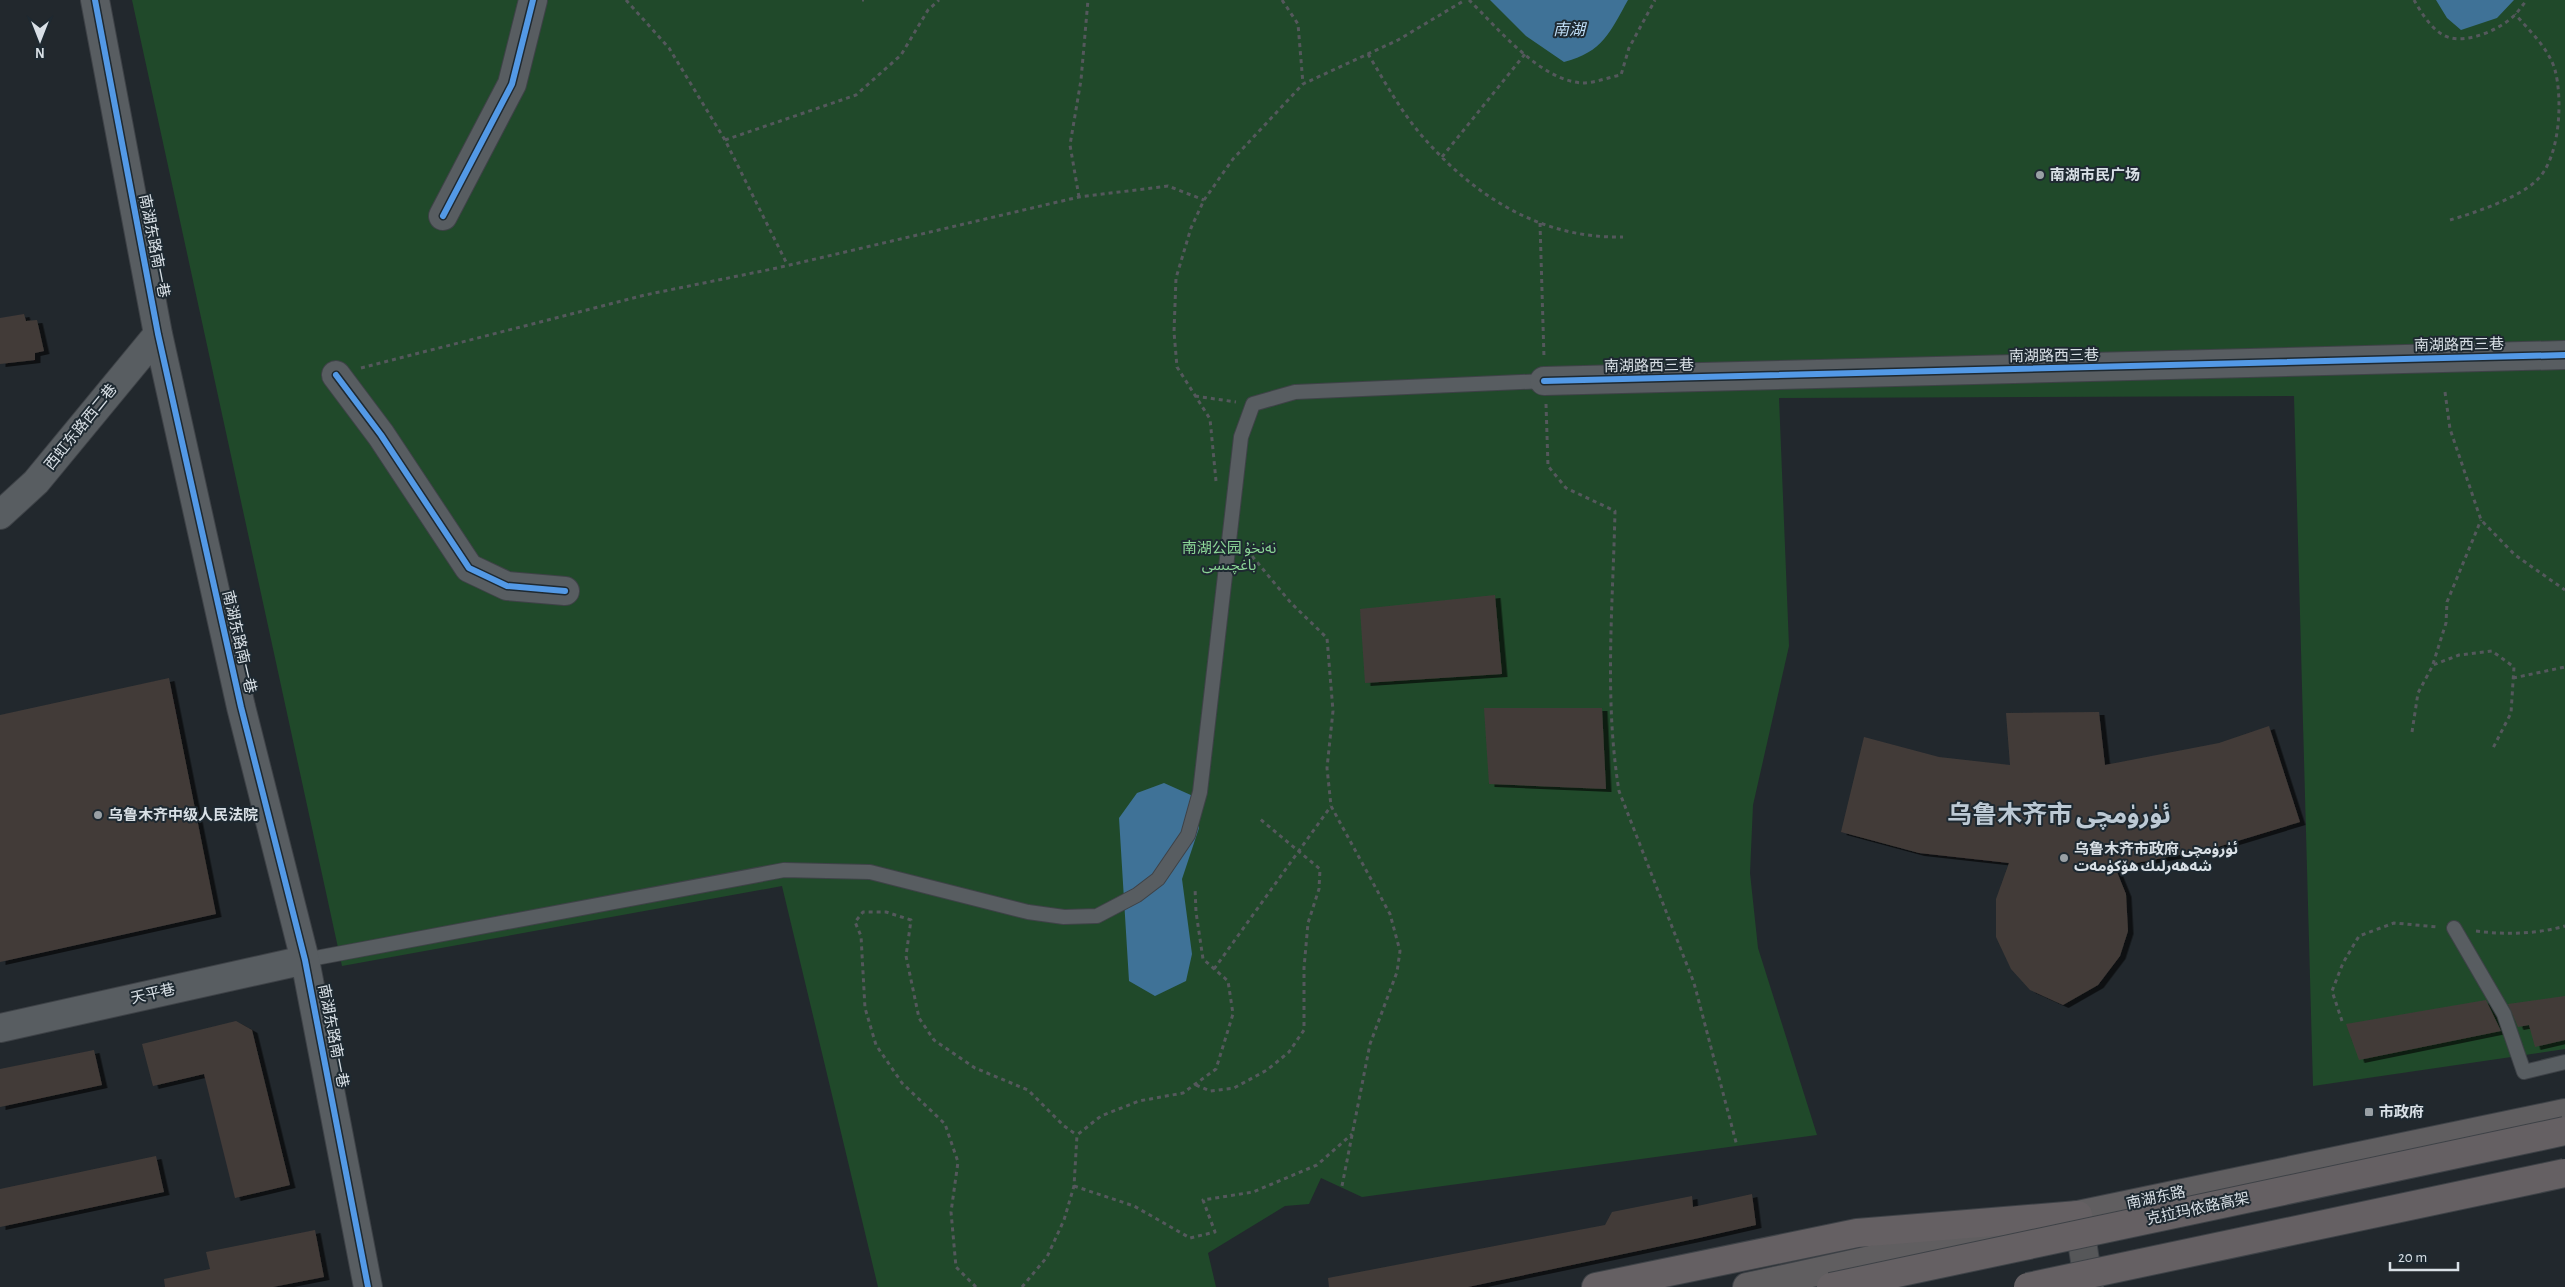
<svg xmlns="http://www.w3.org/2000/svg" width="2565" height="1287" viewBox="0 0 2565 1287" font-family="'Alegreya Sans','Noto Sans Arabic','Noto Sans SC',sans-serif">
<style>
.green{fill:#20492a}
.water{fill:#3f7297}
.building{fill:#423b38;filter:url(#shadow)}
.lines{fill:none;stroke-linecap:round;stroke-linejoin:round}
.lane-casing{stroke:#3e4247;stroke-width:16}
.street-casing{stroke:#3e4247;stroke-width:30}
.secondary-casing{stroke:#3e4247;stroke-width:30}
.primary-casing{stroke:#3e4247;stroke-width:30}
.highway-casing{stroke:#3e4247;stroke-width:30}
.path{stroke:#54585c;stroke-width:3;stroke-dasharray:4 4;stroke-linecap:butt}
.lane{stroke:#585d61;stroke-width:14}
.street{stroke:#585d61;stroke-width:28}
.secondary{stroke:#565759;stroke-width:28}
.primary{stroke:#605e60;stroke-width:28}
.highway{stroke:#656063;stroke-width:28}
.highway-bridge-casing{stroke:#3e4247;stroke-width:30;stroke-linecap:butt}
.highway-bridge{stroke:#656063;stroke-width:28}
.cycleway-casing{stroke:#1e2931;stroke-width:9}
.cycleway{stroke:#5399e6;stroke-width:6}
.poi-dot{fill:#99a0a5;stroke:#1e2931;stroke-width:2}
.labels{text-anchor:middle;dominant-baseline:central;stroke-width:4;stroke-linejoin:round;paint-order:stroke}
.poi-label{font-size:15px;font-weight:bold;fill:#d9e0e6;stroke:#1e2931;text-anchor:start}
.street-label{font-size:15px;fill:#d9e0e6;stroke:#1e2931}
.park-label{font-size:15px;fill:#8bd596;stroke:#1e2931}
.water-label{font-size:16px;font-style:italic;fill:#c0def7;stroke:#1e2931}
.town-label{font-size:25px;font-weight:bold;fill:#bcc9d4;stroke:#1e2931}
</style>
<defs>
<filter id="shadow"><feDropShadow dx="5.5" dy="3" stdDeviation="0" flood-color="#0009"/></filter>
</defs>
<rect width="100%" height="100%" fill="#22282d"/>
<path class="green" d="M132,0H2565V1049L2313,1086L2294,396L1779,398L1789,646L1753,805L1750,873L1758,948L1817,1135L1362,1197L1321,1178L1309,1204L1285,1206L1208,1253L1216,1287H878L782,886L342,966Z"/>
<path class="water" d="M1490,0H1628C1610,32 1603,52 1564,62L1526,36Z
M2436,0H2514L2497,18L2461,30L2447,18Z
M1164,783L1193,796L1199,828L1182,879L1192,954L1186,981L1155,996L1129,981L1119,818L1137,793Z"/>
<path class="building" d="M24,314L26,321L37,320L44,351L35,353V360L0,364V318Z
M1495,595L1502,674L1365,683L1360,609Z
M169,678L216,914L0,962V715Z
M1484,708H1602L1606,789L1489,784Z
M2099,712L2105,765L2219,743L2269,726L2300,822L2211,849L2115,867L2126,894L2128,931L2120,956L2098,985L2063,1005L2030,990L2011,969L1996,937V899L2009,863L1919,853L1841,832L1864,737L1939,757L2010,765L2006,713Z
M2565,996V1040L2535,1047L2529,1025L2518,1027L2508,1004Z
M2486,1000L2501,1031L2359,1060L2346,1024Z
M236,1021L252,1030L290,1185L235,1198L204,1074L153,1086L142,1044Z
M94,1050L102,1085L0,1107V1069Z
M156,1156L164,1192L0,1227V1189Z
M1752,1194L1756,1225L1699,1238L1468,1287H1329L1328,1278L1605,1225L1612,1212L1692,1196L1693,1207Z
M315,1230L324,1277L273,1287H165L164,1279L210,1269L206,1252Z"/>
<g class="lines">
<g class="lane-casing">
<path id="lane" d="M2454,928L2504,1014L2524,1072L2565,1062
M305,960L784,870L870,872L1028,912L1064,917L1097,916L1137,895L1158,879L1188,835L1200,792L1241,437L1253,404L1295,392L1544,381"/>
</g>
<g class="street-casing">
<path id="street" d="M95,0L158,334L241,707L305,960L368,1287
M443,216L512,84L533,0
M336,375L381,435L469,568L507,586L565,591
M1544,381L2565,355
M0,515L36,482L158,334
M0,1028L305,960"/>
</g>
<g class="secondary-casing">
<path id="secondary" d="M2078,1215L2089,1287"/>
</g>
<g class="primary-casing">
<path id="primary" d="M2054,1220L2565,1113
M1747,1287L2012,1229"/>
</g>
<g class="highway-casing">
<path id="highway" d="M1596,1287L1857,1233L2078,1215"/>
</g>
<path class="path" d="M626,0L669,48L725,140L787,264
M862,0H864
M1282,0L1298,24L1303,84
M1469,0C1498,28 1540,81 1583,83C1595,83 1609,77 1621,75L1629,48L1655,0
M2414,0C2422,14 2434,34 2451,38C2469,42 2495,31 2509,20C2516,15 2521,7 2527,0
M1368,54C1385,82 1401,112 1423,137C1475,197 1542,239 1623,237
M725,140L856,95L901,55L928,10L939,0
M1442,157L1525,54
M1079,197L1070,145L1081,80L1088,0
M2450,220C2474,213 2519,198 2537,180C2560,158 2563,100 2555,70C2549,49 2529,30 2515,14
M1540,223L1544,358
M361,368L645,295L777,268L1079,197L1168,186L1204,200
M2445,392L2450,429L2481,520L2515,555L2565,590
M1195,396L1236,402
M1546,404L1548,466L1566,488L1615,511C1613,604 1604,699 1619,791L1694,983L1737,1146
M1216,481L1210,419L1177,367L1174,332L1176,278L1191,228L1204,200L1233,159L1303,84L1398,40L1465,0
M1247,550L1291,603L1327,638L1333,711L1327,768L1331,806L1390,914L1400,951L1397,972L1370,1044L1342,1186
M2433,664L2446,623L2447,602L2481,520
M2513,678L2565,667
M2412,732L2418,693L2433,665L2459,655L2492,651L2514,667L2511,713L2492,750
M2476,931C2506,935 2536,934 2565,926
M1214,969L1331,806
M2342,1021L2332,991L2343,963L2359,936L2394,923L2438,927
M1196,1085L1210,1091L1234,1088L1267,1070L1289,1052L1304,1030V968L1308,923L1319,889L1320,869L1260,819
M1074,1186L1134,1206L1190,1238L1215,1232L1203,1200L1253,1192L1317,1165L1352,1134
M976,1287L956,1267L951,1212L958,1162L945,1124L902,1083L876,1045L865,1008L861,936L855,922L863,912H886L911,920L906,956L919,1018L934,1040L975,1068L1028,1090L1064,1126L1077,1135
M1022,1287L1047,1257L1064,1220L1074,1186L1077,1135L1101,1116L1139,1101L1183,1093L1216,1069L1233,1014L1228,981L1203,959L1196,912L1195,888"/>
<use href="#lane" class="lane"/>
<use href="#street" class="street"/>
<use href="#secondary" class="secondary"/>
<use href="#primary" class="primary"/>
<use href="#highway" class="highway"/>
<g class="highway-bridge-casing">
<path id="highway-bridge" d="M1831,1287L2565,1131
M2028,1287L2565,1173"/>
</g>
<use href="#highway-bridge" class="highway-bridge"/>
<g class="cycleway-casing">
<path id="cycleway" d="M95,0L158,334L241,707L305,960L368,1287
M443,216L512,84L533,0
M336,375L381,435L469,568L507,586L565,591
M1544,381L2565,355"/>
</g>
<use href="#cycleway" class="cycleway"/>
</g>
<g class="poi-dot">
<circle cx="2040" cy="175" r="5"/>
<circle cx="98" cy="815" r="5"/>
<circle cx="2064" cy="858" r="5"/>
<rect x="2364" y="1107" width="10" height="10" rx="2.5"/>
</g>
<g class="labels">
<g class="poi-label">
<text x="2050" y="175">南湖市民广场</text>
<text x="108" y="815">乌鲁木齐中级人民法院</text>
<text x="2074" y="849">乌鲁木齐市政府 ئۈرۈمچى<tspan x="2074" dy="17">شەھەرلىك ھۆكۈمەت</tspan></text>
<text x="2379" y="1112">市政府</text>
</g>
<g class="street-label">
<text transform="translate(154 246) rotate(79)">南湖东路南一巷</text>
<text transform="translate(2459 345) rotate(-1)">南湖路西三巷</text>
<text transform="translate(2054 356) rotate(-1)">南湖路西三巷</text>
<text transform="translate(1649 366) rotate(-1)">南湖路西三巷</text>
<text transform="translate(81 427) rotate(-51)">西虹东路西二巷</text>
<text transform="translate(239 642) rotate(77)">南湖东路南一巷</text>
<text transform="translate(153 994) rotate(-13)">天平巷</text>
<text transform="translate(333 1036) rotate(79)">南湖东路南一巷</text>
<text transform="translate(2156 1198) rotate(-12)">南湖东路</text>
<text transform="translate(2198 1209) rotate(-12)">克拉玛依路高架</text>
</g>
<g class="park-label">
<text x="1229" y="548">南湖公园 نەنخۇ<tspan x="1229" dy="17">باغچىسى</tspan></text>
</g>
<g class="water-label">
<text x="1569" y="30">南湖</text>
</g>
<g class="town-label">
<text x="2059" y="815">乌鲁木齐市 ئۈرۈمچى</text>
</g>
</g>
<g transform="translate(40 40) rotate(180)" stroke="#1e2931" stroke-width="4" paint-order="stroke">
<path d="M0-4L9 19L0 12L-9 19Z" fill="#d9e0e6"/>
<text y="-8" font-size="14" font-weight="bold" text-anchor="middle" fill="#d9e0e6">N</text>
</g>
<path d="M2390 1262v8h68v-8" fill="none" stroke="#d9e0e6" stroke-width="2.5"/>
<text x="2398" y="1262" font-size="15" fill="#d9e0e6" stroke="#1e2931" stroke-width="4" paint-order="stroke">20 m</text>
</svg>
